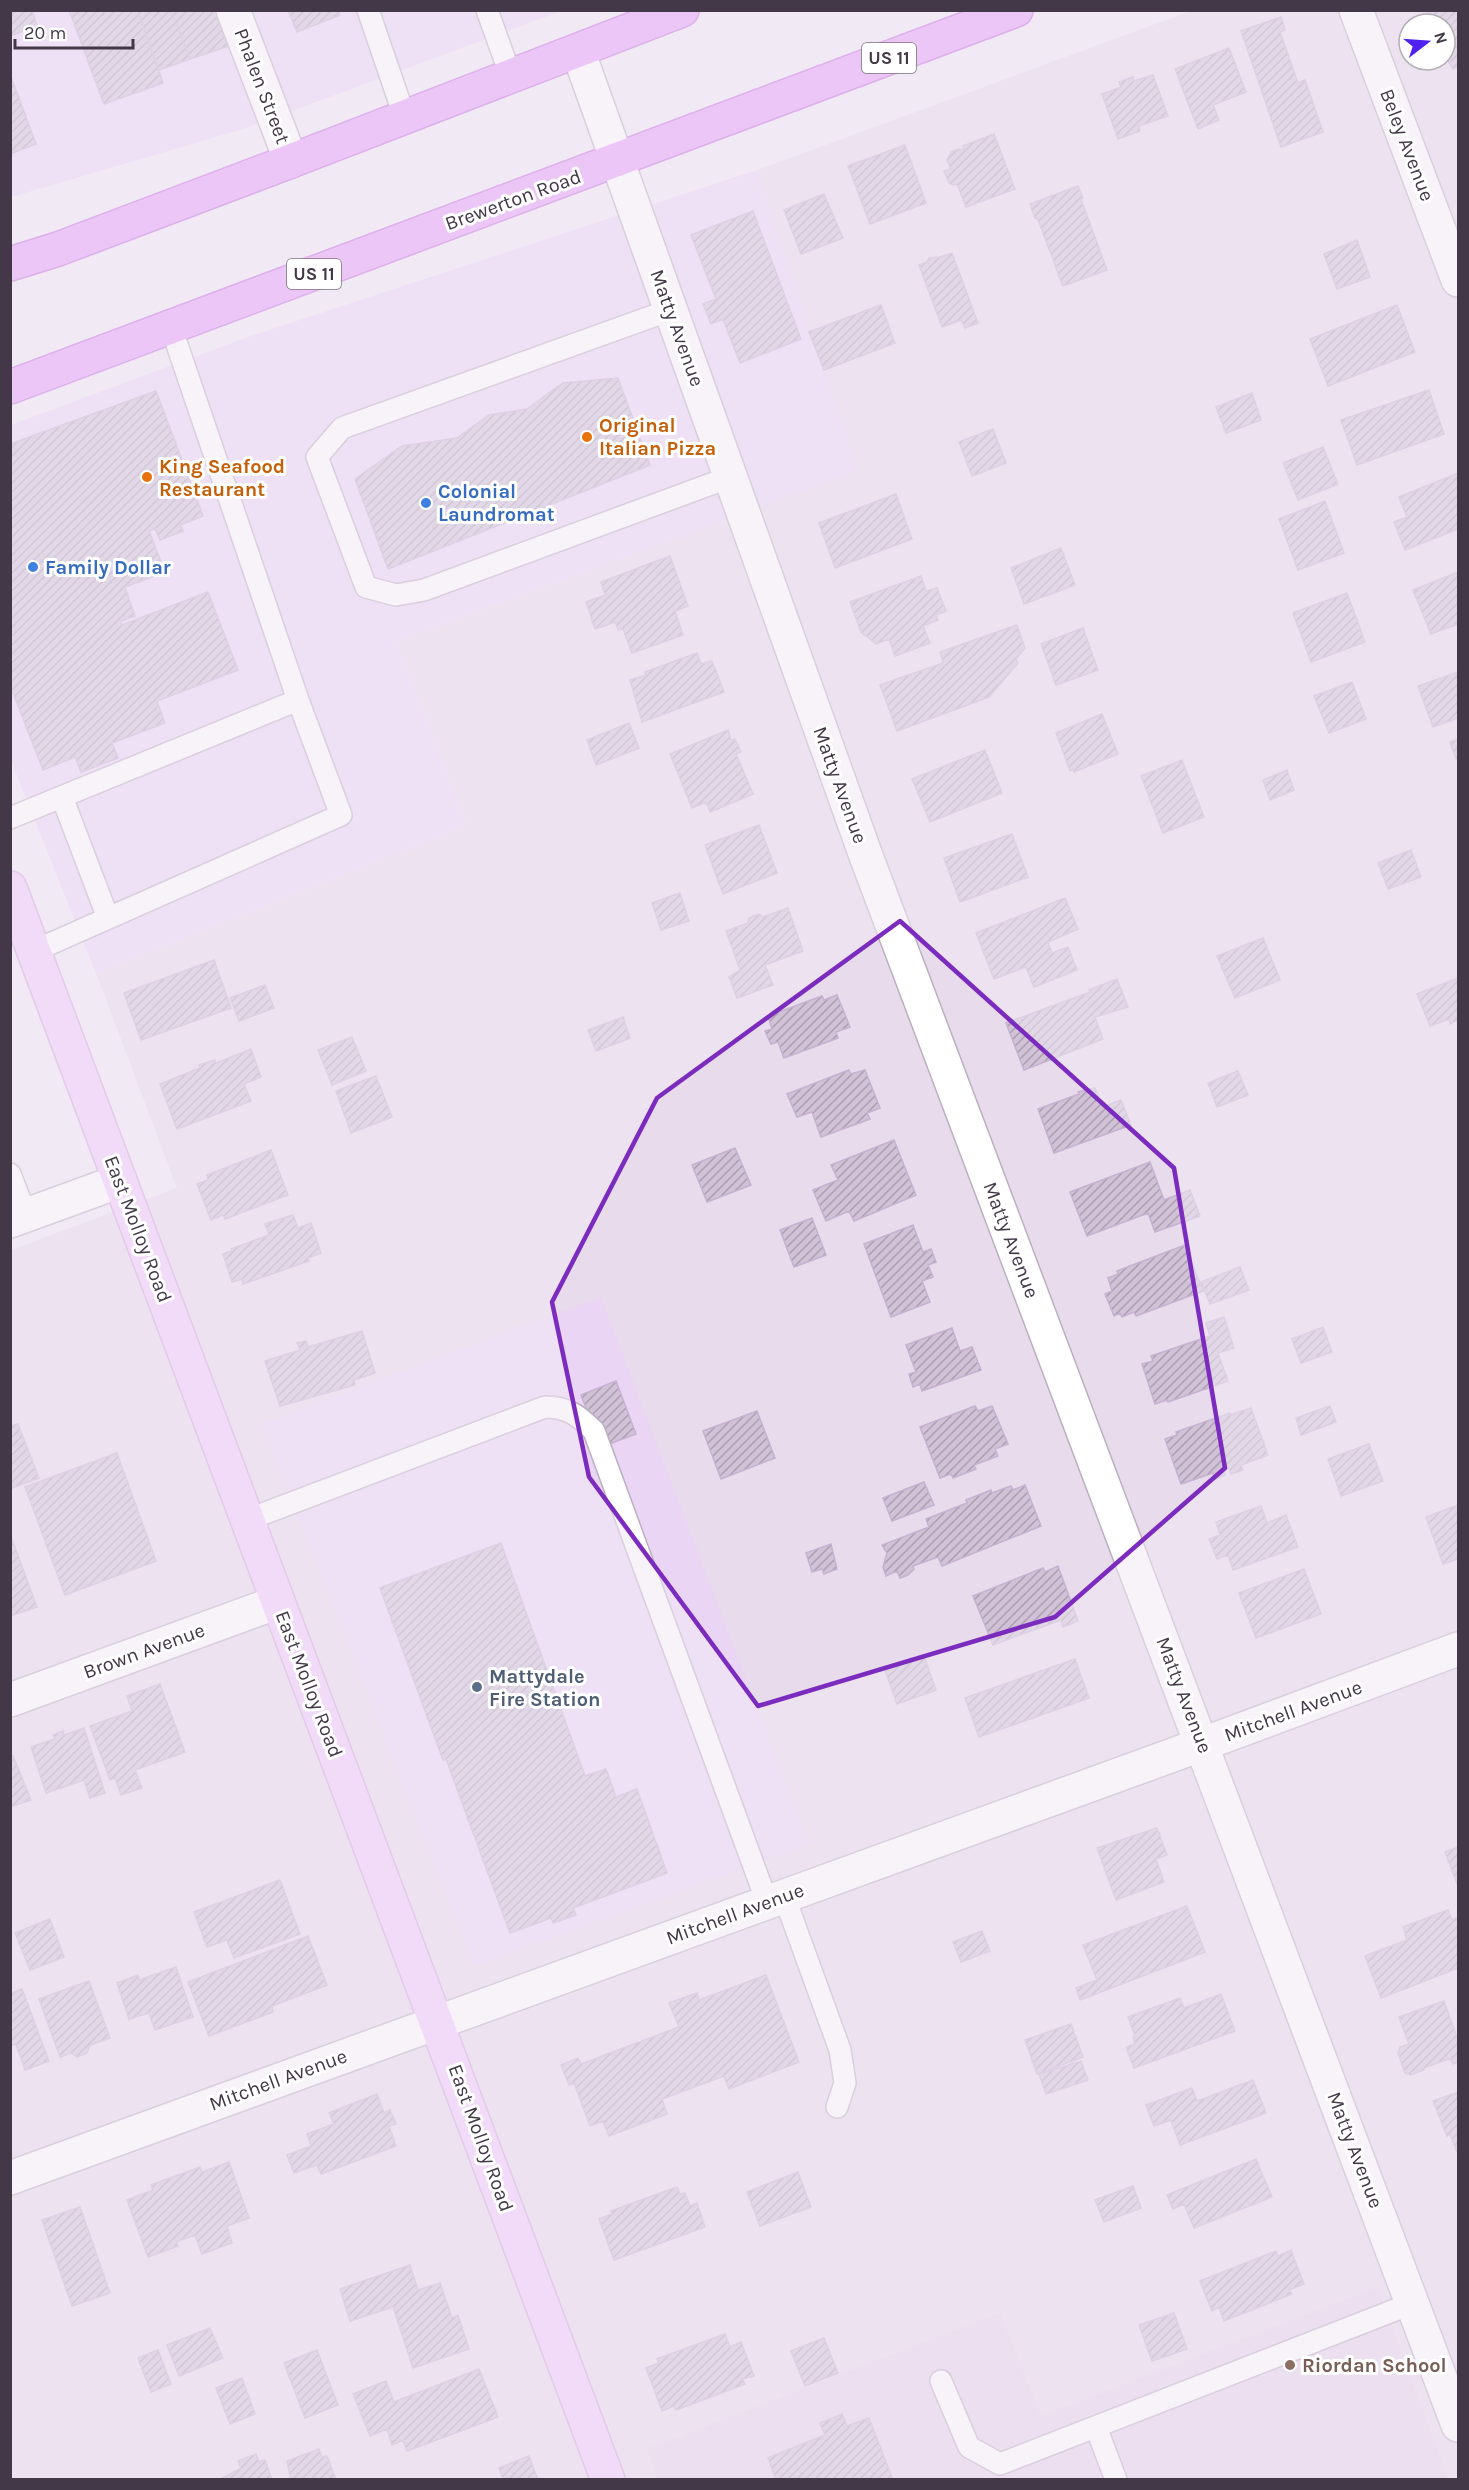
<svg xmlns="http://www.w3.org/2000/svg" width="1469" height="2490" viewBox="0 0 1469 2490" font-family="Karla,sans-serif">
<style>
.residential{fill:#e8dbec;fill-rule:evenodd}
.commercial{fill:#ead5f5}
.education{fill:#e7d4ec}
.building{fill:url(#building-hatch);stroke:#c6b2d0;stroke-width:1.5}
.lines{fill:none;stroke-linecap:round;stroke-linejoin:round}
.lane-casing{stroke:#bdafc2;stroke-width:24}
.street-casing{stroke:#bdafc2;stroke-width:36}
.secondary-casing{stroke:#d3a3de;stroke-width:36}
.primary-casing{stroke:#c46be0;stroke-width:36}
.lane{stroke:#fff;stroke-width:21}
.street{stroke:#fff;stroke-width:33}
.secondary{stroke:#f4cbfd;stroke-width:33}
.primary{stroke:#e69cfb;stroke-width:33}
.marked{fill:none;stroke:#7b2cbf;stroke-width:4.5;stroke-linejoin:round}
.food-dot{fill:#e8710a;stroke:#fff;stroke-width:2}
.shop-dot{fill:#3f7fe0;stroke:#fff;stroke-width:2}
.service-dot{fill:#5c6f8a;stroke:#fff;stroke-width:2}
.education-dot{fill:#8d6e63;stroke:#fff;stroke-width:2}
.labels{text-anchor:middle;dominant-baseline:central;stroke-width:6;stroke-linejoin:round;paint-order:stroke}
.shield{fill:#fff;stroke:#7b747e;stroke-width:1.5}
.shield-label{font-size:18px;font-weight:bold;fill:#423847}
.street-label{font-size:20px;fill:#423847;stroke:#fff}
.food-label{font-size:20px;font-weight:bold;fill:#c56008;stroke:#fff;text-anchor:start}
.shop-label{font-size:20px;font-weight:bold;fill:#366cbe;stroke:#fff;text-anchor:start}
.service-label{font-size:20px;font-weight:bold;fill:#4e5e75;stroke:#fff;text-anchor:start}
.education-label{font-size:20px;font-weight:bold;fill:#785e54;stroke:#fff;text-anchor:start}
</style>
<defs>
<pattern id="building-hatch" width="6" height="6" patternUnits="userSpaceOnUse" patternTransform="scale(1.5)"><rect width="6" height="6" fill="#d1c2d8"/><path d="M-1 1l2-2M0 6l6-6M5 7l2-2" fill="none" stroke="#ab9fb1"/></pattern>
</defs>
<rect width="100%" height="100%" fill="#f1e9f4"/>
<path class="residential" d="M1191,11H1458V2479L11,2480V1250L177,1188L96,973L467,825L396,641L857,471L757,170ZM1409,24H1445V60H1409Z"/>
<path class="commercial" d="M11,11H561L243,129L11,197Z
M757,170L858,471L396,641L467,825L96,973L11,760V425L248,337Z
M601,1297L809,1844L474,1966L262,1424Z"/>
<path class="education" d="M1378,2287L1448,2479L658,2480L647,2449L1000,2313L1041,2416Z"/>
<path class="building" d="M10,10H32L37,26L10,36Z
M69,10H137L163,83L104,104Z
M137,10H171L190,59L159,70Z
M171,10H222L235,44L190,59Z
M288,10H338L340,15L297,32Z
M1427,10H1458V67L1453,69L1445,56V24H1433Z
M1281,17L1285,30L1280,32L1298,83L1305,80L1323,132L1281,147L1241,31Z
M1229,48L1246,92L1213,105L1219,120L1198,129L1175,69Z
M10,74L36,144L10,154Z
M1153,75L1168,116L1139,126L1140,131L1118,139L1102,94L1121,87L1119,82L1133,77L1134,81Z
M994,134L1015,189L966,207L957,184L953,185L949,183L944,171L951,169L947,160L951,152L959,149L965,150L963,146Z
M905,145L926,203L870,224L848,166Z
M1078,186L1083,198L1081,199L1107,270L1063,286L1037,217L1035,218L1030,204Z
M824,194L843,238L801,254L784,210Z
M753,211L801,339L740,363L723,319L711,324L703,304L716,299L691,235Z
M1357,240L1370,277L1337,289L1324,254Z
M952,253L978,323L965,328L961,320L942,327L919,265L927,262L929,258L940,257Z
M881,305L895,343L824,370L809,332Z
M1397,305L1415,352L1328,386L1310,339Z
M618,378L650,465L388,569L355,479L402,446L457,438L489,415L527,409L563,383Z
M1429,390L1444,434L1357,465L1341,420Z
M156,391L203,516L180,525L183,531L160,540L155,528L149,531L165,572L125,587L135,616L121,621L122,625L208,592L238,670L157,701L165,723L112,743L118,758L81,772L75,757L43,770L10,685V444Z
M1252,393L1261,420L1226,433L1216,407Z
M993,429L1006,463L972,476L959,442Z
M1323,447L1338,484L1298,500L1283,463Z
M1458,473V529L1405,550L1394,522L1407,517L1399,497Z
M896,494L912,539L835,568L819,523Z
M1325,501L1344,553L1298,570L1279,519Z
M1061,548L1075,585L1024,604L1011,568Z
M670,556L688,606L675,611L683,635L632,653L623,629L618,630L615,622L595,629L586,602L605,595L601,582Z
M1458,572V624L1431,634L1413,590Z
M921,576L926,591L937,588L946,611L936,615L938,620L923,626L930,643L895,656L889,639L876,644L861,632L850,602Z
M1347,593L1365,642L1311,662L1293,613Z
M1017,625L1025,648L1016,659L1018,663L989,697L897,731L880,685L943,663L940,652Z
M1083,628L1098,670L1056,685L1041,644Z
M697,653L701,664L712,661L724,692L642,722L630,680L646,675L645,672Z
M1458,672V718L1433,727L1418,686Z
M1352,682L1366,719L1329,733L1314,696Z
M1102,714L1118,754L1074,772L1073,769L1070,771L1056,733Z
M629,723L639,748L596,765L587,740Z
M728,730L731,740L735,739L741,752L736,754L753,794L710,812L706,802L692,808L670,754Z
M1458,739V759H1456L1450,742Z
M985,750L1002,793L930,822L912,779Z
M1182,760L1204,817L1163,833L1141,776Z
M1287,770L1294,790L1270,800L1263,780Z
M759,825L777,873L723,894L705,845Z
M1012,834L1028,877L960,902L944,858Z
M1411,850L1421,877L1388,889L1378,863Z
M680,893L689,921L661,930L652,903Z
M1065,898L1078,929L1048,942L1052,953L1068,947L1077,970L1034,987L1026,967L994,979L976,933Z
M788,908L803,951L765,965L773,985L737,998L729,977L740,970L726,931L748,923L749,918L759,914L763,917Z
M1263,938L1280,980L1235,998L1217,956Z
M214,960L231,1008L141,1040L124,993Z
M1458,978V1020L1450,1024L1449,1019L1430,1026L1417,994Z
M1117,979L1128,1007L1095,1017L1103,1039L1024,1070L1006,1023L1090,992L1089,990Z
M265,985L274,1008L239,1021L230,998Z
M837,995L850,1027L836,1032L838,1038L784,1058L778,1042L771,1044L765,1031L772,1029L768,1016L822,996L824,1000Z
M623,1017L630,1038L596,1051L588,1030Z
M352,1037L366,1071L332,1085L318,1050Z
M251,1049L261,1077L244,1084L251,1101L177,1129L160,1084L200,1068L199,1065L215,1060L216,1063Z
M849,1070L851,1074L865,1070L880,1108L867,1113L870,1119L821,1137L812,1112L797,1117L787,1094Z
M1238,1071L1248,1095L1217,1107L1208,1083Z
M376,1076L392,1117L351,1133L336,1091Z
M1095,1088L1103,1107L1121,1100L1131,1125L1054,1153L1038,1109L1079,1094L1078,1092Z
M894,1140L916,1195L854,1221L849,1211L826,1221L813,1190L838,1180L831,1165Z
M735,1148L751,1185L707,1202L692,1165Z
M271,1150L288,1195L225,1219L223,1215L211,1220L197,1184L208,1180L207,1175Z
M1150,1162L1164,1200L1190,1190L1200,1216L1155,1232L1148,1213L1087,1236L1070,1192Z
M293,1215L298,1228L311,1223L321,1253L308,1258L309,1261L243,1284L242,1279L232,1282L223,1254L232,1251L231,1249L269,1235L265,1224Z
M812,1218L826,1255L794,1267L780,1230Z
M913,1225L923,1252L931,1249L936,1262L928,1265L933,1277L922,1281L930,1302L891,1317L864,1244Z
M1185,1245L1203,1291L1136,1316L1134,1312L1122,1317L1120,1313L1114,1316L1105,1294L1112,1291L1108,1278L1118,1274L1117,1271Z
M1240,1267L1249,1290L1210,1304L1201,1282Z
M1224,1317L1234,1348L1218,1353L1228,1381L1168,1402L1167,1400L1155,1404L1142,1364L1153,1361L1151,1356L1210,1336L1206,1323Z
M1323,1327L1332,1352L1301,1363L1292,1339Z
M952,1328L960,1351L972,1347L981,1370L922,1391L920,1384L913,1387L909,1374L916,1372L906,1345Z
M362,1331L375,1373L354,1380L355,1385L280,1406L265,1361L300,1350L297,1343L306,1341L308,1347Z
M616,1381L636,1434L601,1447L581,1395Z
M975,1406L978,1411L992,1406L1008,1444L995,1449L998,1456L974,1465L976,1469L953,1478L951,1474L940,1478L920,1427Z
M1330,1406L1336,1422L1301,1435L1296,1418Z
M1251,1408L1268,1455L1241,1465L1243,1470L1231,1474L1229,1468L1223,1471L1225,1475L1215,1479L1213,1473L1181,1484L1165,1439L1177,1435L1176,1432L1230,1413V1415Z
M757,1411L775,1458L721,1479L703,1431Z
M18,1424L39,1478L10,1489V1426Z
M1369,1444L1383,1481L1341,1496L1328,1459Z
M117,1453L156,1561L65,1595L25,1487Z
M924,1482L934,1505L892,1521L883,1498Z
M1025,1485L1041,1526L942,1566L938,1557L913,1566L914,1569L908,1575L900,1578L897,1571L886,1576L883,1567L887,1553L882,1545L929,1527L926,1519L967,1503L966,1500L991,1490L992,1493L1011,1486L1013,1490Z
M1458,1505V1559L1443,1564L1426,1517Z
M1261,1506L1267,1523L1286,1515L1298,1547L1233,1570L1228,1555L1217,1559L1209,1539L1220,1535L1216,1522Z
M10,1534L37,1607L10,1616Z
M501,1543L585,1776L606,1769L616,1797L637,1789L667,1873L573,1908L576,1915L553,1923L551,1918L510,1933L446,1759L443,1760L380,1588Z
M831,1544L837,1569L824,1574L822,1569L812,1572L806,1553Z
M1058,1566L1078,1621L1063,1627L1061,1620L993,1645L973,1596L1043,1568L1045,1572Z
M1304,1569L1321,1614L1256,1638L1239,1593Z
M924,1656L936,1690L897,1704L885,1670Z
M1075,1659L1089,1698L979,1737L965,1698Z
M160,1684L185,1752L135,1770L142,1788L121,1795L115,1778L110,1780L90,1726L132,1711L127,1696Z
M84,1728L105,1793L90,1798L84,1780L46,1793L31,1747L55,1739L53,1735L63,1731L64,1735Z
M13,1756L31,1800L10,1807V1757Z
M1157,1828L1167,1855L1156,1859L1164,1882L1116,1900L1097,1848Z
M1458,1847V1883L1457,1884L1445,1852Z
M280,1880L300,1934L234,1958L227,1940L207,1947L194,1912Z
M1187,1906L1205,1952L1080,2000L1076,1988L1097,1980L1083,1945Z
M1448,1910L1452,1920L1458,1917V1968L1381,1998L1365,1956L1407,1940L1403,1927Z
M50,1919L64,1957L30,1970L15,1933Z
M982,1931L990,1951L961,1962L953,1942Z
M308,1936L327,1985L272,2006L273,2012L209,2036L188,1982Z
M176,1967L193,2017L155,2030L149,2013L129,2019L117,1983L138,1975L139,1980Z
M766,1975L799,2062L729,2089L724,2076L662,2099L667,2114L609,2136L603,2121L590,2126L574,2083L569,2085L561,2065L578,2058L581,2064L679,2027L669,2003L697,1993L699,2000Z
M89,1981L110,2038L90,2045L87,2053L77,2057L71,2053L60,2057L39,1999Z
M22,1989L49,2061L25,2070L16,2044L10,2046V1994Z
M1221,1994L1235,2031L1134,2068L1126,2047L1135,2044L1133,2037L1135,2036L1128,2017L1180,1998L1184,2008Z
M1444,2001L1458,2040V2062L1453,2064L1451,2058L1424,2068V2070L1411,2075L1405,2073L1398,2053L1400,2047L1409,2044L1399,2017Z
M1071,2024L1083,2057L1037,2074L1025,2040Z
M1081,2061L1088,2080L1046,2094L1039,2074Z
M1253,2080L1266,2113L1180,2145L1171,2120L1154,2126L1146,2105L1192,2088L1197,2101Z
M1458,2092V2151L1457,2152L1450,2134L1447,2136L1433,2101Z
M377,2094L384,2113L390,2110L396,2124L389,2126L396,2146L321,2174L317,2165L294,2173L287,2155L311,2146L307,2134L334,2124L329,2113Z
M1256,2159L1272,2197L1194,2228L1184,2204L1173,2209L1167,2195Z
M229,2162L249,2218L227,2226L232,2243L202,2254L195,2235L176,2242L178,2246L148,2257L127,2200L153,2190L151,2185L200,2167L202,2172Z
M798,2172L811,2207L760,2226L747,2192Z
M1133,2186L1141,2208L1104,2222L1095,2200Z
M677,2187L680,2194L685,2193L690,2206L697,2203L705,2227L614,2260L599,2219L612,2214L611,2211Z
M80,2207L110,2293L72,2306L42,2220Z
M1291,2250L1304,2284L1289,2290L1292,2294L1224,2321L1219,2307L1212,2311L1200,2281L1276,2251L1278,2256Z
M410,2265L418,2290L440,2283L452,2318L458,2315L469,2349L413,2368L393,2307L350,2321L340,2289Z
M1174,2313L1187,2349L1152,2361L1139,2325Z
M210,2328L223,2358L179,2376L167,2345Z
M725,2334L730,2347L741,2342L754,2376L742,2379L745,2384L676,2410L674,2406L662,2411L646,2368L659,2363L657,2359Z
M824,2338L838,2373L805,2386L791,2351Z
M158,2350L171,2384L151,2392L138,2358Z
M317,2350L338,2405L305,2418L284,2363Z
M479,2369L498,2417L407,2451L403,2440L392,2445L387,2429L370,2436L353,2394L386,2381L394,2402Z
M242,2378L255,2414L230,2424L216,2388Z
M842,2414L847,2426L869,2418L893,2480H776L768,2458L825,2435L820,2423Z
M319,2449L322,2457L327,2456L336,2480H291L287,2461Z
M256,2454L259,2462L265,2460L272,2480H219L241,2468L238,2461Z
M529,2456L538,2480H503L499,2468Z"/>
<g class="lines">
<g class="lane-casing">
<path id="lane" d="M368,10L405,118
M487,10L511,77
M670,310L342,428L317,457L366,587L396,595L424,590L730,477
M62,797L108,918
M10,818L298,700L171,327
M34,951L341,815L298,700
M10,1174L26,1215
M247,1520L545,1407C568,1407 579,1416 594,1431L767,1902
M784,1896L840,2050L845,2083L837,2107
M941,2381L969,2447L1000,2464L1413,2303
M1096,2427L1116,2480"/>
</g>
<g class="street-casing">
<path id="street" d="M233,10L291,161
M1356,10L1458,280
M578,51L866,856L1458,2425
M10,1221L120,1181
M10,1700L278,1602
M10,2178L1203,1744L1458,1649"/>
</g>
<g class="secondary-casing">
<path id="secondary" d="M10,888L608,2480"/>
</g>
<g class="primary-casing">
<path id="primary" d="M10,264L58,249L291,161L682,10
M10,387L1016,10"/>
</g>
<use href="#lane" class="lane"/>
<use href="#street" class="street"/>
<use href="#secondary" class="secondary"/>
<use href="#primary" class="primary"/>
</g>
<path d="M0 0H1469V2490H0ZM900,921L1174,1168L1225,1468L1055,1617L758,1706L589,1477L552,1302L657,1098Z" fill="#f1e9f4" fill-opacity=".55" fill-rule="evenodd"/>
<path class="marked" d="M900,921L1174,1168L1225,1468L1055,1617L758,1706L589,1477L552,1302L657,1098Z"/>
<g class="food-dot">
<circle cx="587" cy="437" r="6"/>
<circle cx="147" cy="477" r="6"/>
</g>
<g class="shop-dot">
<circle cx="426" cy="503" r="6"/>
<circle cx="33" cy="567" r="6"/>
</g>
<circle class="service-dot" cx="477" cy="1687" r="6"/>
<circle class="education-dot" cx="1290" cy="2365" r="6"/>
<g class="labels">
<g class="shield">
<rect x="862" y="43" width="54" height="30" rx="4.5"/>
<rect x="287" y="259" width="54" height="30" rx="4.5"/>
</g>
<g class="shield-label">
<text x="889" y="58">US 11</text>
<text x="314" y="274">US 11</text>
</g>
<g class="street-label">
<text transform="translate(262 86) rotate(69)">Phalen Street</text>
<text transform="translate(1407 145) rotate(69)">Beley Avenue</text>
<text transform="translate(513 200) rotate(-20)">Brewerton Road</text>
<text transform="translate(677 328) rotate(70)">Matty Avenue</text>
<text transform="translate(840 785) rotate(70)">Matty Avenue</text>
<text transform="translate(138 1229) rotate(69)">East Molloy Road</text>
<text transform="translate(1011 1240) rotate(69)">Matty Avenue</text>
<text transform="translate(144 1651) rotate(-20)">Brown Avenue</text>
<text transform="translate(309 1684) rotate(69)">East Molloy Road</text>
<text transform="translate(1184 1695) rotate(69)">Matty Avenue</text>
<text transform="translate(1293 1711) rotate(-20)">Mitchell Avenue</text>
<text transform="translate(735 1914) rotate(-20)">Mitchell Avenue</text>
<text transform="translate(278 2080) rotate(-20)">Mitchell Avenue</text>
<text transform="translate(481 2138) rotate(70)">East Molloy Road</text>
<text transform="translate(1355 2150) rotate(69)">Matty Avenue</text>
</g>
<g class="food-label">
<text x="599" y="425">Original<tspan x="599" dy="23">Italian Pizza</tspan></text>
<text x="159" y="466">King Seafood<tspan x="159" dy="23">Restaurant</tspan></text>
</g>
<g class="shop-label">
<text x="438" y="491">Colonial<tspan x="438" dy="23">Laundromat</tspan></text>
<text x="45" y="567">Family Dollar</text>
</g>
<g class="service-label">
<text x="489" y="1676">Mattydale<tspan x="489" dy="23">Fire Station</tspan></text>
</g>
<g class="education-label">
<text x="1302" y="2365">Riordan School</text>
</g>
</g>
<rect width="1469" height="2490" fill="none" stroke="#423847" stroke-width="24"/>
<g transform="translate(1427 42) rotate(73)"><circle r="28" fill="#ffffff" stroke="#b3afb5" stroke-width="1.5"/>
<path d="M0-4.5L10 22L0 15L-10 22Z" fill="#4f22f2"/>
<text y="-9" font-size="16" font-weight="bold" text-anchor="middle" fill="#423847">N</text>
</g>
<path d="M15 39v9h118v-9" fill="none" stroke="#423847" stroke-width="3"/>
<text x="24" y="39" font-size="18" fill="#423847" stroke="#ffffff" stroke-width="4.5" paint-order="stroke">20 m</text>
</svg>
